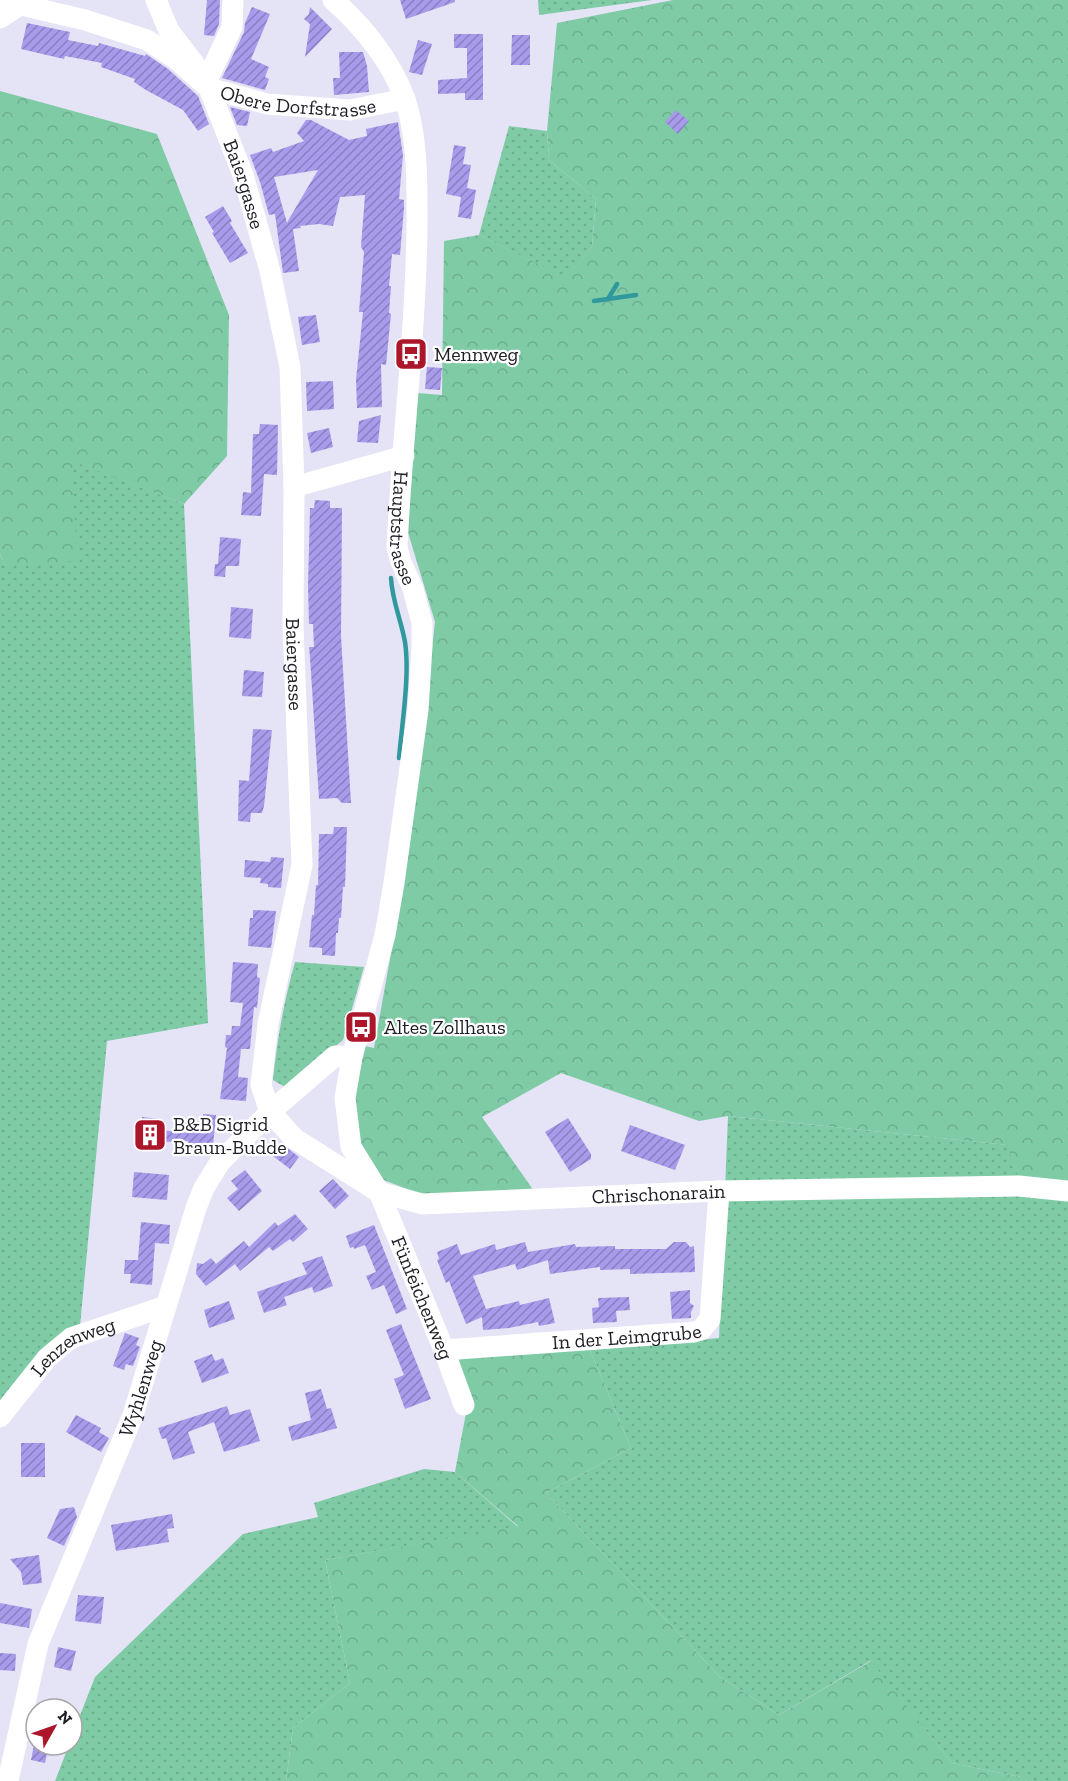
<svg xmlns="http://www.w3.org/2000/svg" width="1068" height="1781" viewBox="0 0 1068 1781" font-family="'Zilla Slab',serif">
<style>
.green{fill:url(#green-dots)}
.forest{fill:url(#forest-crowns)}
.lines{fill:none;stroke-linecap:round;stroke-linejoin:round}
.stream{stroke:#31999d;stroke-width:4.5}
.building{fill:url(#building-hatch);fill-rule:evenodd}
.minor{stroke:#fff;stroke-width:21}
.labels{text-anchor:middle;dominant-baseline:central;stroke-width:4.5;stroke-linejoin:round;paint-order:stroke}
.street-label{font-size:20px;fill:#1d1d24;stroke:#fff}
.poi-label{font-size:20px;fill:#1d1d24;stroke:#fff;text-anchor:start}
</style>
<defs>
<pattern id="green-dots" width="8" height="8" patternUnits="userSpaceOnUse" patternTransform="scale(1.5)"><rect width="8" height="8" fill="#7fcba6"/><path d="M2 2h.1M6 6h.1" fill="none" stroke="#6dae8f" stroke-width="1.8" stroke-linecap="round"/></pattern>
<pattern id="forest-crowns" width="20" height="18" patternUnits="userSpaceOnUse" patternTransform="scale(1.5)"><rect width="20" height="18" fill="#7fcba6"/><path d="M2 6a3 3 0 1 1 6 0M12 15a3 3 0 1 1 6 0" fill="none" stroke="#6dae8f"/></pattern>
<pattern id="building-hatch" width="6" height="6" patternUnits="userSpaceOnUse" patternTransform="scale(1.5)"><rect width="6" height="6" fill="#a99bec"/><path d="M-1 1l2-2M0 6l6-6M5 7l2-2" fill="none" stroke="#897ebf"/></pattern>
</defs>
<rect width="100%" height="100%" fill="#e5e3f6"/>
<path class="green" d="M538,0H652L539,15Z
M509,126L547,131L549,160L596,199L592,247L567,279L479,235Z
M72,460L184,504L208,1023L107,1041L80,1326L0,1412V554L5,565Z
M295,962L364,967L343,1040L285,1087L273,1080C277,1040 284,1001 295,962Z
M728,1116L1008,1145L1068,1184V1781H1027L1021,1777L952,1763L870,1661L779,1715L720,1677L546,1493L631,1448L590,1350L719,1338Z
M424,1469L455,1472L518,1527L325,1560L350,1683L293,1728L286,1781H55L69,1745H72V1736L95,1677L243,1534L318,1517L314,1503Z"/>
<path class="forest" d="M673,0H1068V1184L1017,1174L1007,1145L728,1116L699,1121L561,1073L482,1117L534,1191L420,1194L381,1179L359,1141L354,1098L365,1046L374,1048L402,892L415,797L435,622L407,529L417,393L442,395L444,241L479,235L567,278L592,247L596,199L549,160L547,131L557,23Z
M0,91L157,134L229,315L227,456L184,504L72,461L77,561L5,565L0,554Z
M590,1350L631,1448L546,1493L720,1677L779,1715L871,1661L952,1763L1021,1777L1027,1781H286L293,1728L350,1683L325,1560L518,1526L455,1472L468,1402L452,1355Z"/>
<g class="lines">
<path class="stream" d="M608,299L617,284
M594,301L636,295
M391,578C392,600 401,620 405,642C410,674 402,724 399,758"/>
</g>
<path class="building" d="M207,0H220L219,24L214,36L204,35Z
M400,0H455V2L406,19Z
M252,7L270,14L251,59L269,67L265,77L269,79L265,90L222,78L244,32L245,23Z
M310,7L332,29L305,57L310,24L304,19L309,14Z
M27,23L70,32L68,40L98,46L99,43L145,56L146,54L168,69L198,96L209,124L198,131L183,110L146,90L134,82L135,79L101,67L102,63L65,56L64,59L21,49Z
M454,34H483V100H465V93L438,94V80L467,78V48H454Z
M512,35H530V65H511Z
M418,40L432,44L422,75L409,72Z
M339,52H363L367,66L369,92L334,95L333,78H340Z
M230,107L250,112L247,126L237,125Z
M676,110L689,121L678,134L665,122Z
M306,120H311L349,140L367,136L366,129L398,122L403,155L399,199L404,200V208L400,255L392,254L389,286H391L389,313L391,314L386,365L381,364L382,407L357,408L356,380L363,312H359L364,252L361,247L365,195L340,197L333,226L319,224L300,226L301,228L293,229L299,271L283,273L275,214L269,215L260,182L250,155L271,148L273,152L304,141L297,133ZM318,170L289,219L287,223L274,177Z
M454,145L466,147L463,164L471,165L467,188L476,190L471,219L458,217L461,197L446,194Z
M223,206L232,221L230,223L248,253L230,263L212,233L214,232L205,217Z
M316,315L320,342L302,345L298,317Z
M427,367L442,368L440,390L425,389Z
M333,381L334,409L307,411L306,382Z
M381,415L378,443L357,442L359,421Z
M260,424L278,425L277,475L264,474L261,516L241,515L243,492L251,493L253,434H259Z
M329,428L333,447L311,453L307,433Z
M315,500L330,501V508H342L341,636L351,803H342L337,798L319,799L310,657L309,647H314L313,624H309L308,586L310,508H314Z
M220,537L241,539L239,566H226L225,577L214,576L215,564H218Z
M231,607L253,609L251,639L229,637Z
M244,670L264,672L262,697L242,696Z
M253,729L272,730L264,806L262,813H251L250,822L238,821L239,780L249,781Z
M334,827H347L345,887H343L341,918H339L338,933H336L335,956L322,955V948L309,947L312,915H314L316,885H318L319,834H333Z
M271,857L284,858L281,888L268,887V884L260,883L261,878L244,877L245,860L270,862Z
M253,910L276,911L271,948L248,946L250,918H253Z
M233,962L258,964L257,977L260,978L257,1008L254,1007L250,1049H241L238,1077L248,1078L246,1101L220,1099L227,1048L225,1047L226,1035H231L232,1026H240L243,1003L230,1002Z
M203,1114L216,1115L213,1145L188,1143V1141L140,1143L139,1127H142V1117L160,1119V1130L189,1133L190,1121L203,1122Z
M568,1118L591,1154V1159L570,1172L545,1132Z
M630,1125L685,1145L675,1170L621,1151Z
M282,1144L299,1157L290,1169L273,1156Z
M245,1170L262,1191L239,1211L227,1198L238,1189L231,1181Z
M134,1172L169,1175L167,1200L132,1197Z
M333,1179L349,1196L335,1209L319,1191Z
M295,1214L308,1229L293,1242L290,1239L273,1251L269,1247L240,1271L235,1264L206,1286L196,1274L197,1263L203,1264L211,1258L216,1264L244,1241L249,1247L275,1222L278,1226Z
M141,1222L170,1225L169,1244L155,1243L152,1285L130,1283L131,1274H124L125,1260H138Z
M374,1225L407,1309L396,1314L384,1285L372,1290L366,1276L376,1272L365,1245L354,1249V1247L350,1248L346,1236Z
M525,1242L528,1252L575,1244L576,1247L615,1246V1249H666L674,1242H686L690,1247L694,1246L695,1272L630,1274V1269L600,1270V1267L550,1274L548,1260L517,1270L515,1264L473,1276L486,1309L519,1301L520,1305L549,1298L555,1323L539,1326L538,1322L509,1328L483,1330L482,1317L466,1324L449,1281L446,1283L437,1260L439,1259L437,1252L457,1244L461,1255L495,1244L496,1250Z
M322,1256L333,1286L314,1293L312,1287L284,1297L287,1305L264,1313L257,1292L307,1274L302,1263Z
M690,1290V1303L694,1306L691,1312V1318L672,1319L670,1292Z
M629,1297L630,1310L616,1311L617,1322L593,1323L592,1308L599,1307L598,1298Z
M229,1301L235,1319L209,1328L204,1310Z
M401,1324L431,1399L405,1409L394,1379L404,1375L386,1330Z
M125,1333L139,1338L136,1345L140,1347L133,1366L126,1364L124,1370L113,1366Z
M212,1354L215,1361L223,1358L229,1373L202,1383L194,1361Z
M321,1389L327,1409L331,1408L337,1428L292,1441L288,1427L311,1420L305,1393Z
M227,1406L230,1415L250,1409L260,1441L224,1452L214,1422L188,1432L195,1453L173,1460L166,1438L162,1439L158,1428Z
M76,1415L101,1428L99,1432L109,1438L101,1452L66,1432Z
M21,1443H45V1477H21Z
M74,1507L77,1517L64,1546L47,1538L60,1509Z
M172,1514L174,1528L167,1529L169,1542L116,1551L111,1525Z
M39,1555L42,1583L23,1585L21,1572L10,1559Z
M78,1595L104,1597L101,1624L75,1621Z
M0,1603L32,1609L29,1628L0,1623Z
M58,1647L76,1651L71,1671L54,1667Z
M0,1653L16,1654L15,1671L0,1670Z
M34,1745H49L45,1763L31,1760Z"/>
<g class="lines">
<g class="minor">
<path id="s1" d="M0,0L85,20L147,40L176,59L209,88L267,104L350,110L405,99"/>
<path d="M156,0L169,31L195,65"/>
<path id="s2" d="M233,0L232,27L208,78L209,88L243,175L270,271L290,367L294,487L293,626L302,865L268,1024L261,1085L270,1112L295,1139L379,1192L444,1350L464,1405"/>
<path id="s3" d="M333,0C363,26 391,61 405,99C418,139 417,182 417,225C416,332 402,439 397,547L401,562L413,589L422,623V646L418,710L394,883L385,935L352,1057L345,1098L351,1147L379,1192L422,1204L719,1191L1019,1186L1068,1191"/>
<path d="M0,18L20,5"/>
<path d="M294,487L404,456"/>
<path id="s4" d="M444,1350L694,1332L701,1330L710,1319L719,1191"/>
<path id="s5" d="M0,1417L47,1358L71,1338L166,1306"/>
<path id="s6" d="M8,1781L38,1644L133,1415L196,1208L204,1188L220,1162L270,1112L335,1056L352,1057"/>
</g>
</g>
<defs>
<g id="bus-square" transform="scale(1.725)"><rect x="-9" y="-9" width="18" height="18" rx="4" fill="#ab162a" stroke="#fff"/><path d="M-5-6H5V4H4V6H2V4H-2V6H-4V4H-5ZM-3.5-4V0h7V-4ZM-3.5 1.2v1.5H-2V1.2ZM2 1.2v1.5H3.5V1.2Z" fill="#fff"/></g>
<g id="building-square" transform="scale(1.725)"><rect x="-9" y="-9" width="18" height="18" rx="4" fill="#ab162a" stroke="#fff"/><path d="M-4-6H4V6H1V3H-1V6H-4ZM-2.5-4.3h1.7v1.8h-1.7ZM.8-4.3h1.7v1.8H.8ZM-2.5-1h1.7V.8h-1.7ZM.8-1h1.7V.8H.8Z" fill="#fff"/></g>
</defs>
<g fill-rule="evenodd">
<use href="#bus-square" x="411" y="354"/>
<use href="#bus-square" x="361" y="1027"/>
<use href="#building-square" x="150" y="1135"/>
</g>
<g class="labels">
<g class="street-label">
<text stroke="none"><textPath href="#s1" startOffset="322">Obere Dorfstrasse</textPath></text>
<text stroke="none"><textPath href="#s2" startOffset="196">Baiergasse</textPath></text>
<text stroke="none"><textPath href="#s3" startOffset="555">Hauptstrasse</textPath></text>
<text stroke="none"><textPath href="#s2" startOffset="682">Baiergasse</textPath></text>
<text stroke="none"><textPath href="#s3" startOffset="1520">Chrischonarain</textPath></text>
<text stroke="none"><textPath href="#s2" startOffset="1386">Fünfeichenweg</textPath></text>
<text stroke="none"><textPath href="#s4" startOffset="183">In der Leimgrube</textPath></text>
<text stroke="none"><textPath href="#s5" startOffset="104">Lenzenweg</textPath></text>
<text stroke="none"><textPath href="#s6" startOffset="416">Wyhlenweg</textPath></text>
</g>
<g class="poi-label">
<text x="434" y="354">Mennweg</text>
<text x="384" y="1027">Altes Zollhaus</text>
<text x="173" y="1124">B&amp;B Sigrid<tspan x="173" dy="23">Braun-Budde</tspan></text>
</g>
</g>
<g transform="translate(54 1727) rotate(50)"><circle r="28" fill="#ffffff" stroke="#a5a5a7" stroke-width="1.5"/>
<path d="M0-4.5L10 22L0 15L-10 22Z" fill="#ab162a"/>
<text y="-9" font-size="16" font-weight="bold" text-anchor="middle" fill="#1d1d24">N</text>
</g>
</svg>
